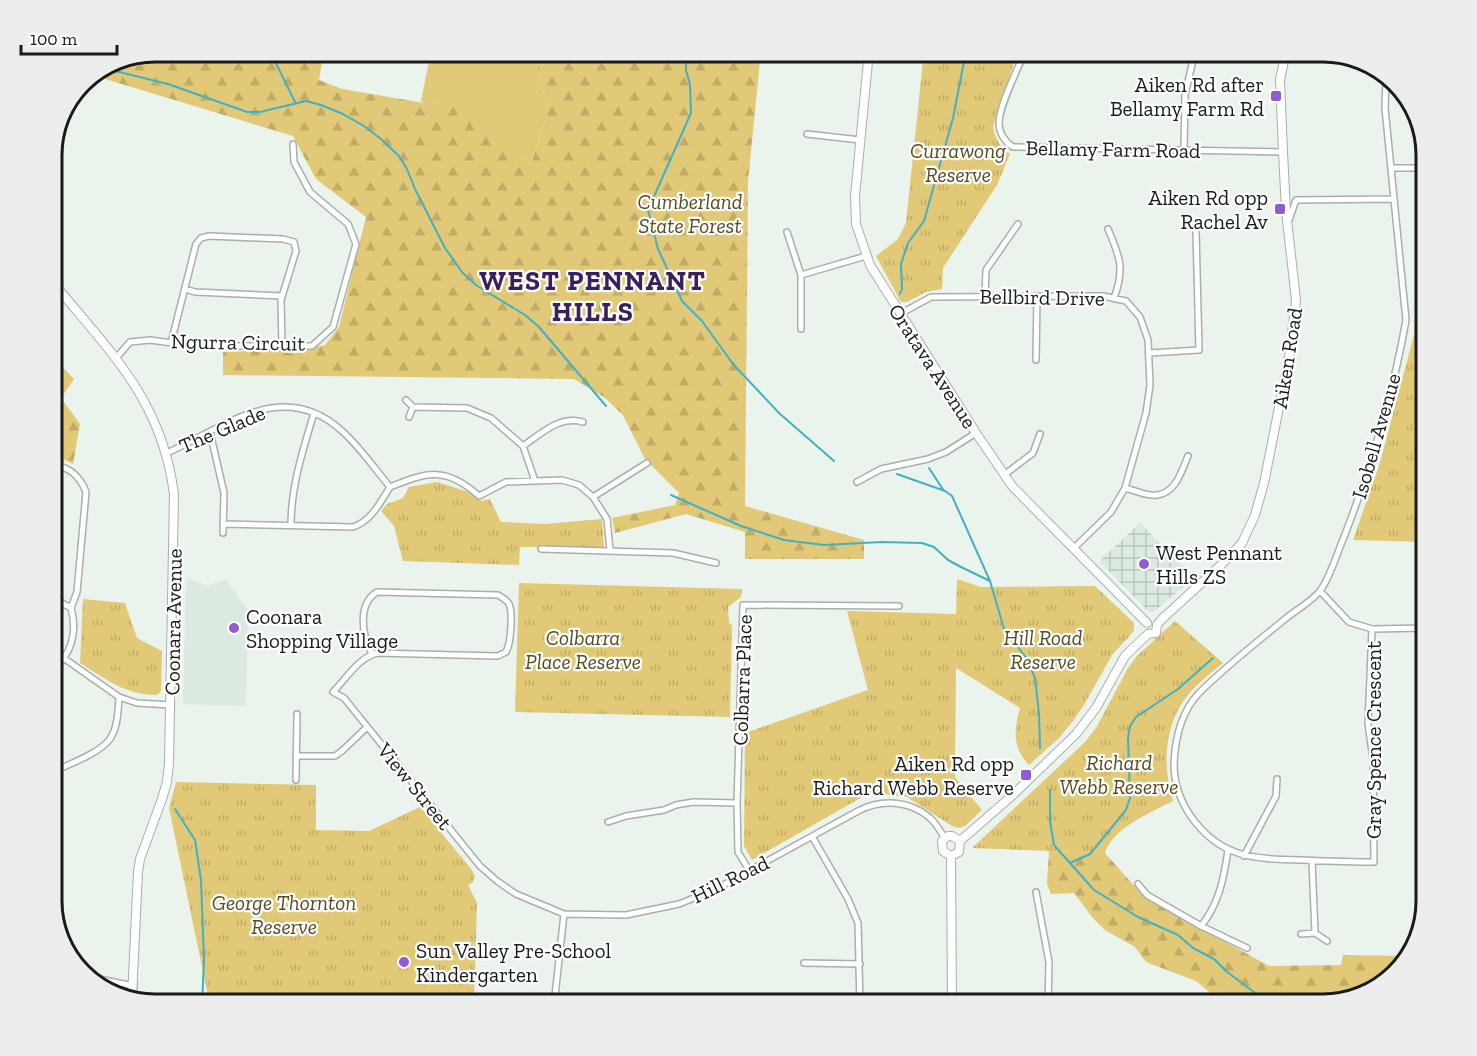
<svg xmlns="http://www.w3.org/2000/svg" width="1477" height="1056" viewBox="0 0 1477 1056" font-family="'Zilla Slab',serif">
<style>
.built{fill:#dbe9de}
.industrial{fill:url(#industrial-grid)}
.green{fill:#e1c977}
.forest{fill:url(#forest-firs)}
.park{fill:url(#park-tufts)}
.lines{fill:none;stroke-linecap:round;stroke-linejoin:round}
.stream{stroke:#42b0c5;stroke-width:2}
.street-casing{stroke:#a8b0aa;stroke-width:8}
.secondary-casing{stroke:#a8b0aa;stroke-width:10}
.street{stroke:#fff;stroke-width:5}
.secondary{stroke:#fff;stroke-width:8}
.poi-dot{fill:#905cd4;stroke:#fff;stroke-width:2}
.labels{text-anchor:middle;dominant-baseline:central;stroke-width:4.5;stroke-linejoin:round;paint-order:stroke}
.poi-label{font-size:21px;fill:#181b19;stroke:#fff;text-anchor:end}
.street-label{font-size:21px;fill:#181b19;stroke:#fff}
.park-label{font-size:21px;font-style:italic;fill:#564a1f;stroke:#fff}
.district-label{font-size:27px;font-weight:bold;letter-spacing:1.5px;fill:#3a205a;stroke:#fff}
.rim{fill:none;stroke:#181b19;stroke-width:3}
</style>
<defs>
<pattern id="industrial-grid" width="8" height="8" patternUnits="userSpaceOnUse" patternTransform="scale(1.5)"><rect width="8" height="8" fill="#dbe9de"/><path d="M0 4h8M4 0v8" fill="none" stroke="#bbc7be"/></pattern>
<pattern id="forest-firs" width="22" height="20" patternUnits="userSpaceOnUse" patternTransform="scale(1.5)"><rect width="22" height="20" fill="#e1c977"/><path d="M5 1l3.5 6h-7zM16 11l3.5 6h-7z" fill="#c0ac66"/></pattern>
<pattern id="park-tufts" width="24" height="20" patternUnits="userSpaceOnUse" patternTransform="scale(1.5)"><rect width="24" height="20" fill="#e1c977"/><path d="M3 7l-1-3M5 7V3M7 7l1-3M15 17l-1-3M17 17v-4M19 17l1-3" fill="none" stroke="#c0ac66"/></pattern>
</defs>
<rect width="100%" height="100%" fill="#ebf3ed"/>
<path class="built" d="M188,578L208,586L225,579L248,610L246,706L183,704L186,581Z"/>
<path class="industrial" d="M1140,523L1194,578L1152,613L1146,609L1099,561Z"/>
<path class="green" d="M299,51H324L319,80Z
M378,51H534L548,111L531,165L462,102L424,103L421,101L429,61Z"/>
<path class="forest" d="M155,51H299L319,80L342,89L424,103L462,101L531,165L548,111L534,51H761L748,181L745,506L864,540V559H745V532L686,514L615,533L612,518L675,505L679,493L645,459L623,415L604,397L574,379L223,375V352L306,349L325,345L339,327L366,217L316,179L293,136L105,79L95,74Z
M51,355L74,379L61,398L80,424L73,464L51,453Z
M1049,851L1105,853L1144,897L1269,966L1341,965L1343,955L1407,956L1405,964L1368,994L1322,1005H1225L1196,981L1146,962L1135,947L1105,930L1092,917L1074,893L1051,894L1047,884Z"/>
<path class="park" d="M924,51H1018L993,126C995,138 999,146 1010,154L997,185L943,268L942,289L926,292L907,302H901L876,256L898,239L906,223Z
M1415,318L1426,320V542L1353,540L1379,466L1414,335Z
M437,482L472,493L481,501L490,499L501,522L545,524L602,519L604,547H520L519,565L403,561L394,526L381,511L387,504L403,498L409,487Z
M957,579L981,587L1095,586L1134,623V631L1112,655L1084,705L1073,721L1059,738L1029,765C1012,747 1014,731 1020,708L956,668L955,777L982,810L965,826L959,828L952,826L907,797L871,792L752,860L744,846L745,733L868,690L847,611L956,614Z
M519,583L742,589L741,597L728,607L729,623L732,625L730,717L515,712Z
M83,599L125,603L137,638L162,651L161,691L157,695C125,695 106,679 80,663Z
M1175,621L1223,663C1211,673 1198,683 1188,695C1164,724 1162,766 1173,801C1152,812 1112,828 1105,853L972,848L1084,743L1096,728L1128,668L1137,656Z
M176,782L316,785V830L369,831L420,807L472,870L475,876L473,882L468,885L477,903L474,1005H210L169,808Z"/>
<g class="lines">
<path class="stream" d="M270,51L295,102
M686,51V70L690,85L691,113L648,210L658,249L682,301L702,321L733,364L779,413L834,461
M107,69L168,84L247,112H260L306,101L321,105L343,114L364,126L381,139L399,156L407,169L415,189L445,248L462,272L476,285L525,315L539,327L606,406
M900,294L902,289L901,264L908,243L924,221L953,118L966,51
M929,468L944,491
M897,474L945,491L952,496L990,581L1004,629L1027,659L1035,678L1039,714L1040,748
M671,495L741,526L784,540L824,545L882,542L922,543L934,547L948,560L961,567L990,581
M1050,790V821L1054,845L1094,890L1138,917L1178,935L1193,948L1214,959L1226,971L1271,1005
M175,809L195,840L201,880L204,960L202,1005
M1070,863L1090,854L1126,810L1130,798L1128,738L1130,726L1136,717L1178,689L1213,658"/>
<g class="street-casing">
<path id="street" d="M1025,51C1018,69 999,106 999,123C999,133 1005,142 1013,147L1283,152
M807,134L860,140
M1184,150L1185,95L1195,51
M1392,168H1426
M1289,220L1296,200L1394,199
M1108,229C1120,257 1125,269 1114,298
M787,232L801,275V329
M801,275L866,256
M185,289L195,292L282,296
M985,295L986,270L1018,224
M900,314L931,297L1103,296L1126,301L1140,317L1148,340L1150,385L1146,413L1125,488L1111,512L1073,549
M171,343L196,244L201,238L209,236L283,239L294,242L296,251L281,300L282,346
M1150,353L1199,350L1196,231
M116,358L130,342L150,340L195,346H312L333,327L356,244L348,224L310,192L294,162L293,144
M1036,360L1037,296
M406,400L413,407L467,408L491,418L523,446L535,481
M409,417L413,407
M210,432L224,493L223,533
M523,446C542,433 560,415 583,422
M167,453C225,427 283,377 342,431C360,447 375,469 390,487
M51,465C69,466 80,476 86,492L77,592L71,608
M1004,475L1033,453L1040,434
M857,482L881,469L928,459L946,452L976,433
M390,487C427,472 446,466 479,496L506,482L562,480L579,485L593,497L607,519L610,550
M1125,488C1134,490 1148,497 1157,495C1176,493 1182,470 1188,456
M593,497L647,463
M223,524L353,527C371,521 380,503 390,487
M291,525C291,486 303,450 314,413
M541,549L673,553L716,563
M1320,591L1349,622L1372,629L1426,628
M1372,629L1368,724L1373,759L1374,862C1349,862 1325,861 1301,860C1254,859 1219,858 1190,815C1180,800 1174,782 1174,764C1175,739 1181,712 1199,693C1225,667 1256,643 1285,619C1296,610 1311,602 1320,591C1330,578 1337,553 1344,537C1371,467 1393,394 1406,320L1385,108L1386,81L1389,76
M372,654C362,636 357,604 377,592L498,595C502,598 507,600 509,604C513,613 511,643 506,652L498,656L377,653C358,658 346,679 333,692L344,698L480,866L497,881L516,894L564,914L626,915L679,904L716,889L858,811C881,799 910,800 930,818C936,823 940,831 945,838
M65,659L119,697L137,703L171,705
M51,672C71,656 78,633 71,608L60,602L51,601
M296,756H335L342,751L367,727
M51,773C68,764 99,754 110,739C118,727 118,711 119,697
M296,780L297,714
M608,822L626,816L664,810L676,805L693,802L737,803
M813,838L848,899L858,923L860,1005
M1244,856L1276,796L1277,779
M749,870L738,852L737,803L743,605L899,606
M1138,884L1147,895L1201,926L1247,948
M1036,892L1049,962L1048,1005
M1201,926C1219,904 1224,878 1228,850
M1315,933L1327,941
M1301,934L1315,933L1312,861
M804,963L860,964
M79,969L94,978L134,986
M555,1002L599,1005
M554,1005L564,914"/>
</g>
<g class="secondary-casing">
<path id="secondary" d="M869,51L855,196L856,224L870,265L976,433L1012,486L1147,623
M51,280C109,351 162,399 174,494L169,763L167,782L162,799L140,859L138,872L132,997
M1148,634L1156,633L1157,625L1162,619L1221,565L1242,543L1255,515L1264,483L1289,357L1296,300L1286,211L1283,152L1280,80L1286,51
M960,841L1014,794L1076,734L1096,708L1125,656L1148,634
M951,856L952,1005
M951,856L943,851L942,841L948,836H952L960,841
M951,856L959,852L960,841"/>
</g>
<use href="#street" class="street"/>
<use href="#secondary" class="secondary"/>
</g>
<g class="poi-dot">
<rect x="1270" y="90" width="12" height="12" rx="3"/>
<rect x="1274" y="203" width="12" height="12" rx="3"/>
<circle cx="1144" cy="564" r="6"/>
<circle cx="234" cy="628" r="6"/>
<rect x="1020" y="769" width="12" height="12" rx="3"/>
<circle cx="404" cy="962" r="6"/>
</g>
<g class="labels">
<g class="poi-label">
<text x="1264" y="84">Aiken Rd after<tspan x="1264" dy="24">Bellamy Farm Rd</tspan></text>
<text x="1268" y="197">Aiken Rd opp<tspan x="1268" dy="24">Rachel Av</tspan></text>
<text x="1156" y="552" text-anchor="start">West Pennant<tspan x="1156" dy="24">Hills ZS</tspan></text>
<text x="246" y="616" text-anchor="start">Coonara<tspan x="246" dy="24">Shopping Village</tspan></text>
<text x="1014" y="763">Aiken Rd opp<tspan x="1014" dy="24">Richard Webb Reserve</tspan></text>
<text x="416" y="950" text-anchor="start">Sun Valley Pre-School<tspan x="416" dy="24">Kindergarten</tspan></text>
</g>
<g class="street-label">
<text transform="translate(1113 149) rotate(1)">Bellamy Farm Road</text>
<text transform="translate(1042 297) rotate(1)">Bellbird Drive</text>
<text transform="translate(238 342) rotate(1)">Ngurra Circuit</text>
<text transform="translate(1287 358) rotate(-81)">Aiken Road</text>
<text transform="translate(933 366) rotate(57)">Oratava Avenue</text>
<text transform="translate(222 429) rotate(-23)">The Glade</text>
<text transform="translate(1376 436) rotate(-74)">Isobell Avenue</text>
<text transform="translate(173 622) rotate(-89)">Coonara Avenue</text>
<text transform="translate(742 680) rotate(-88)">Colbarra Place</text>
<text transform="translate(1373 740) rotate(-90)">Gray Spence Crescent</text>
<text transform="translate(415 786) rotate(51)">View Street</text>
<text transform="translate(730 879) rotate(-26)">Hill Road</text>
</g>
<g class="park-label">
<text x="958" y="150">Currawong<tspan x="958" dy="24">Reserve</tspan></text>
<text x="690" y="201">Cumberland<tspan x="690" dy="24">State Forest</tspan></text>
<text x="583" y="637">Colbarra<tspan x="583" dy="24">Place Reserve</tspan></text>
<text x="1043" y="637">Hill Road<tspan x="1043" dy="24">Reserve</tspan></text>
<text x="1119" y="762">Richard<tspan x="1119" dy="24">Webb Reserve</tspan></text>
<text x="284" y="902">George Thornton<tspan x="284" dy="24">Reserve</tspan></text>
</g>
<g class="district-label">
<text x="593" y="281">WEST PENNANT<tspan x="593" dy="31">HILLS</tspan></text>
</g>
</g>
<path d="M0 0H1477V1056H0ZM155 62H1323A93 93 0 0 1 1416 155V901A93 93 0 0 1 1323 994H155A93 93 0 0 1 62 901V155A93 93 0 0 1 155 62Z" fill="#ededed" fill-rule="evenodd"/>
<path class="rim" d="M155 62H1323A93 93 0 0 1 1416 155V901A93 93 0 0 1 1323 994H155A93 93 0 0 1 62 901V155A93 93 0 0 1 155 62Z"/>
<path d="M21 45v9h96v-9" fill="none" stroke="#181b19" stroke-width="3"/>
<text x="30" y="45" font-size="18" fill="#181b19" stroke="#ffffff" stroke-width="4.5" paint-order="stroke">100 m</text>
</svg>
